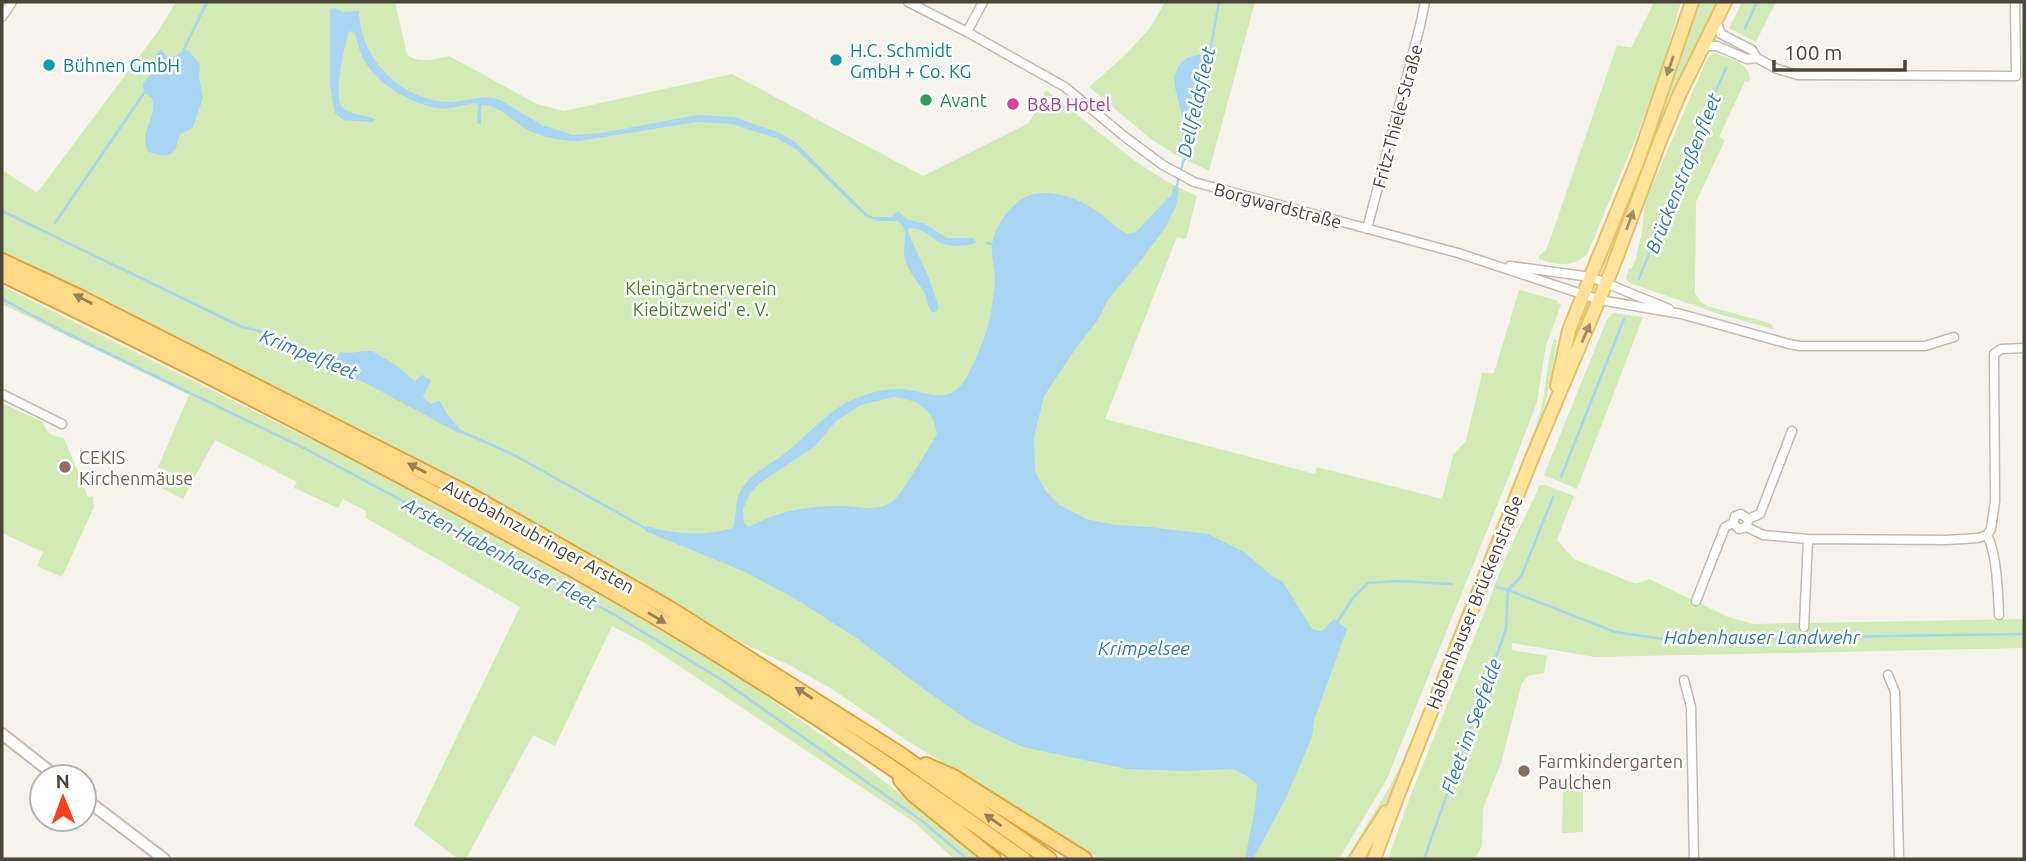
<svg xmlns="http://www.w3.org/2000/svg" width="2026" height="861" viewBox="0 0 2026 861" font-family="Ubuntu,sans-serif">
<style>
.green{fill:#d2eab5}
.water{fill:#a9d4f2;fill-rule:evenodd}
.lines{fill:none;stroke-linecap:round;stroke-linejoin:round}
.stream{stroke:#a9d4f2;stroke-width:2.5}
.minor-casing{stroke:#c2bbae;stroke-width:11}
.tertiary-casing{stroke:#c2bbae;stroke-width:14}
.primary-casing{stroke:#e6c16a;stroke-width:16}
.trunk-casing{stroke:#e0a43c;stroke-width:18}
.minor{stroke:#fff;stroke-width:8}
.tertiary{stroke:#fff;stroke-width:10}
.primary{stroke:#ffe39c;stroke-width:12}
.trunk{stroke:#ffd985;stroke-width:14}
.oneway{fill:#9c8c66}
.oneway2{fill:#938057}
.culture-dot{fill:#0f9aa8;stroke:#fff;stroke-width:2.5}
.leisure-dot{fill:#2e9e5b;stroke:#fff;stroke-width:2.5}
.hotel-dot{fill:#d1479c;stroke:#fff;stroke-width:2.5}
.education-dot{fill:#8d6e63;stroke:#fff;stroke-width:2.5}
.labels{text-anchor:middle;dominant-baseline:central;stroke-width:5;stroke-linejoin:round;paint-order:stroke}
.culture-label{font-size:18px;fill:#0d838f;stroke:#fff;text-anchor:start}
.leisure-label{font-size:18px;fill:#27864d;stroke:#fff;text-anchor:start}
.hotel-label{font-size:18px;fill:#b23c85;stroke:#fff;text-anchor:start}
.street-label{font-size:18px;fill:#4b4439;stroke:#fff}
.park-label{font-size:18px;fill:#4a7f2a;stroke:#fff}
.education-label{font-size:18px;fill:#785e54;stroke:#fff;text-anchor:start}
.water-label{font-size:19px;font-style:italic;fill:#2e7ab2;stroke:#fff}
</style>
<rect width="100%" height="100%" fill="#f6f3ec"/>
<path class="green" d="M176,2H395L407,55C421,64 434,59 449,56L537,104L564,111L732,74L923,176L1029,123L1046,90L1135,161L1166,181L1197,196L1186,239L1177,237L1105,419L1315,474L1317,467L1442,499L1453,455L1466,441L1482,373H1494L1519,290L1556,300L1561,305L1546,345L1537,402L1509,476L1387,779L1339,859H1100L906,740L832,689L793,667L736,640L587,552L371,436L2,253V170L37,193L159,30Z
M1165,2H1255L1209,171L1176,155L1152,140L1089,87L1124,56L1150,28Z
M1654,2H1681L1662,68L1636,138L1587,254C1573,268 1556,265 1539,259V256L1546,250L1552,234L1617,45L1631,48Z
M1695,2H1719L1609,262L1606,261L1631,199Z
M1742,2H1776L1756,42L1729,28Z
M1716,53C1729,59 1755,65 1749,82L1745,81L1719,137L1725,140L1696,202L1695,293L1700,301L1707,306L1769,323L1773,326V329L1722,315L1630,283L1626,278L1629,268L1631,269L1636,259L1642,232L1645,202L1707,59L1710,55Z
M2,286L387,477L620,606L749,684L864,765L981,859H954L914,822L646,644L612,626L555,746L533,735L466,859H458L414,825L520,607L366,518V511L343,499L338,508L294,488L297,482L215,440L183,499L160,487L168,471L158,467L189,395L2,304Z
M1614,313L1643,317L1577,489L1544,475L1607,319Z
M1554,339L1557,340L1551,378L1542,418L1510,501L1393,794L1358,842L1350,859H1346L1390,786L1403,760L1536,426L1543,401L1549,359Z
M2,403L43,422C47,434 51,436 64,438L88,497L93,496L94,507L62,577L37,566L43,552L2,533Z
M1540,485H1545L1574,496L1557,540L1574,559L1636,584L1649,579L1728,617L1754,624L2024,619V648L1595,657L1512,643V650L1547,656L1544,673L1528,676L1522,683L1501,763L1483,808L1482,846L1475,859H1388L1410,797L1493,591C1505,554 1524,520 1540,485Z
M1565,788L1583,789V832L1562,833L1563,790Z"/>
<path class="water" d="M335,8L343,12L359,11C360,59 401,100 449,102C464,102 478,96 493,98L500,100L542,125L573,135L601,133L698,115L734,117L780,133L795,142L868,215L874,217H892L898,211L906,219L925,224L947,238H974L976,243C966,246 951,247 940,243C929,237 922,226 908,229L909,235L929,278L939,308L936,312H932C927,306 927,299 924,292C917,280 907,271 905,258C901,240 912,235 898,221H879L865,216L796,149L776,138L732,124L697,122L579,141C563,141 545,138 530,131C514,123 503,107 483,105L481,107V124L477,123L478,106L475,103C463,105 449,110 437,108C412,104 381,86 367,65C360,55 358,44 355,33L349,31C345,44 332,98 343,108C350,115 366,115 375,119L373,122L343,120L335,113L332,99L330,83V9Z
M161,49L168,58L176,56L185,49L189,51L200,64L199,77L203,98L193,127L180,135C178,139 177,144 176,148C170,160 156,155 147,151C146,146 144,138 146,133C149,119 156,113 152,98L144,93L143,84L153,69L156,54Z
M1206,54L1212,56L1186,160L1181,157L1186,133L1175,87L1174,77L1179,65L1188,57Z
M1174,185L1179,188L1176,206L1165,228L1141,260L1108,300L1097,321L1076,348L1044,396L1034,437L1035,471L1045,490L1058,504L1086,519L1115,525L1149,527L1208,534L1244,552L1272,576L1283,582L1312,629L1322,631L1334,619L1347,629L1314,720L1312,737L1286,798L1253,859H1245L1255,808L1257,784L1247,776L1233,769L1185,771L1127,769L1023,747L974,724L925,690L858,639L799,601L743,571L645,531L647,526C673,535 707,536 733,528C737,517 734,504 740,492C749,474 768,466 783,455C808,436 829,408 859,397C872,392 886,389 900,389C926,390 949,408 966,378C977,358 986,336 991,314C992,304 994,292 995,282C995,270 991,257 992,245C994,228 1009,206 1024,198C1032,193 1041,193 1050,193C1072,195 1090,205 1107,219C1114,225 1119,230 1128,234L1136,232L1167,199L1171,196ZM894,397C919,400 933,409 937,434C930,445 900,498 892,502C875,513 857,505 839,506C806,506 778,511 749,527L744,523L743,509L750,493L760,483L815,446L836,421L861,405Z
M372,351L394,364L415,381L422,375L431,380L423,397L431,404L440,401L447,414L460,429L459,433L333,366L340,352C350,354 361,351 372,351Z"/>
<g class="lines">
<path class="stream" d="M1745,28L1757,2
M184,49L207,2
M1209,57L1219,2
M1176,189L1184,159
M2,211L242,327L263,332L319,357L337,361
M55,223L144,93
M987,243L992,244
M1639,279L1699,129L1726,68
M2,299L64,332L306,449L615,615L722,680L922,821L967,859
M458,430L514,455L647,529
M1561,477L1624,319
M1496,587L1508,590L1615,632L1670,640L1699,639L1731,634L1765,638L2024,634
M1508,590L1521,577L1553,497
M1338,621L1353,598L1368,583L1398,581L1452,584
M1424,859L1506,629L1508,590"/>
<g class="minor-casing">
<path id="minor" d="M908,2L967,32L1065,87L1125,137L1163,165L1194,182L1458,253L1600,300L1681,314L1789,344L1800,346H1925L1954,337
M2,17L12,2
M1716,21L1721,34L1752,50L1757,58L1777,69L1798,75L2016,76L2015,2
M967,32L983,2
M1703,46H1717L1747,59L1757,58
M1367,229L1420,26L1425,2
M1510,266L1591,277L1669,309
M2,394L62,424
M1748,519L1760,514L1792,431
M1747,527L1748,519L1741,514L1735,516L1733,523L1739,529L1747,527L1763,535L1808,539L1947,540L1978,538L1987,535L1991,529L1995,501L1994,354L2001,349L2024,348
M1987,535C1997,553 1998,594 1999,615
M1696,601L1725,527L1733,523
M1804,627L1808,539
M1888,675L1895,692L1899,859
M1684,680L1691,707L1694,859"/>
</g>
<g class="tertiary-casing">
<path id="tertiary" d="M2,734L57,777
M84,798L164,859"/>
</g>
<g class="primary-casing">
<path id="primary" d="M1557,386L1569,330L1638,160L1692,2
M1356,859L1386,812
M1374,859L1398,795L1532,458L1612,269L1660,141L1680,93L1725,2"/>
</g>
<g class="trunk-casing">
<path id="trunk" d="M2,261L77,296L466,493L667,607L898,753L1049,859
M2,274C165,353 327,435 487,522C528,545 570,567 611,591C753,672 889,764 1023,859
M926,765L953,777L1084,859
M901,780L913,794L993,859"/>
</g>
<use href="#minor" class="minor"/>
<use href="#tertiary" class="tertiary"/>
<use href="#primary" class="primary"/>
<use href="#trunk" class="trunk"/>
</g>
<defs><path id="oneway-solid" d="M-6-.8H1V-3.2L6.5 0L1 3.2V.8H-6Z" transform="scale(1.75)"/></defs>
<g class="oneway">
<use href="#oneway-solid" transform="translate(1670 66) rotate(109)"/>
<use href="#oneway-solid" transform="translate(1630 220) rotate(-70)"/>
<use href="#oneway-solid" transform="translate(1586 333) rotate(-66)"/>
</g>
<g class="oneway2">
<use href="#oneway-solid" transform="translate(83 299) rotate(-153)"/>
<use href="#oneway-solid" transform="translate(417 468) rotate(-153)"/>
<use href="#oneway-solid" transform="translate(657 618) rotate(31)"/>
<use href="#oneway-solid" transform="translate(804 693) rotate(-147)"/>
<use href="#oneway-solid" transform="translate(993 820) rotate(-145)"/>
</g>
<g class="culture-dot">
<circle cx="836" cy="60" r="7"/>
<circle cx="49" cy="65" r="7"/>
</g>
<circle class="leisure-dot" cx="926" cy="100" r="7"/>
<circle class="hotel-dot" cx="1013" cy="104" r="7"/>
<g class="education-dot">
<circle cx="65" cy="467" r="7"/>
<circle cx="1524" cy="771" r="7"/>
</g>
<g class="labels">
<g class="culture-label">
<text x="850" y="50">H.C. Schmidt<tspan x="850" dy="21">GmbH + Co. KG</tspan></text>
<text x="63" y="65">Bühnen GmbH</text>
</g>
<g class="leisure-label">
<text x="940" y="100">Avant</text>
</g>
<g class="hotel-label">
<text x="1027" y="104">B&amp;B Hotel</text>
</g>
<g class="street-label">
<text transform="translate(1397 116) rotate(-75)">Fritz-Thiele-Straße</text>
<text transform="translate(1278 205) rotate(15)">Borgwardstraße</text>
<text transform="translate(539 536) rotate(29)">Autobahnzubringer Arsten</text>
<text transform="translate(1474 602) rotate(-68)">Habenhauser Brückenstraße</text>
</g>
<g class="park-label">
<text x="701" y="288">Kleingärtnerverein<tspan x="701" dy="21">Kiebitzweid' e. V.</tspan></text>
</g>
<g class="education-label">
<text x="79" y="457">CEKIS<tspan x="79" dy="21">Kirchenmäuse</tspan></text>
<text x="1538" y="761">Farmkindergarten<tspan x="1538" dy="21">Paulchen</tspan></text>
</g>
<g class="water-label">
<text transform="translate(1196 102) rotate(-77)">Dellfeldsfleet</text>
<text transform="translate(1683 173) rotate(-68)">Brückenstraßenfleet</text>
<text transform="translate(309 354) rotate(22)">Krimpelfleet</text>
<text transform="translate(500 553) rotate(28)">Arsten-Habenhauser Fleet</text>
<text x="1762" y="637">Habenhauser Landwehr</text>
<text x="1144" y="648">Krimpelsee</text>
<text transform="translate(1471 726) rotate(-70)">Fleet im Seefelde</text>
</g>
</g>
<rect width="2026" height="861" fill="none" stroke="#4b4439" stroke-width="7"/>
<g transform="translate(63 798) rotate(359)"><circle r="33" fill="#ffffff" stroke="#b7b4b0" stroke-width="2"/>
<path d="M0-5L12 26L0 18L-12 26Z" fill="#fc3f1d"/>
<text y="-10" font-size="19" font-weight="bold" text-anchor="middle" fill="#4b4439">N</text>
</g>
<path d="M1774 60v10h131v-10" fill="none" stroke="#4b4439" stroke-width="3.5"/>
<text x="1784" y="60" font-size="21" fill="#4b4439" stroke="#ffffff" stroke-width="5" paint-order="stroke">100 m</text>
</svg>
